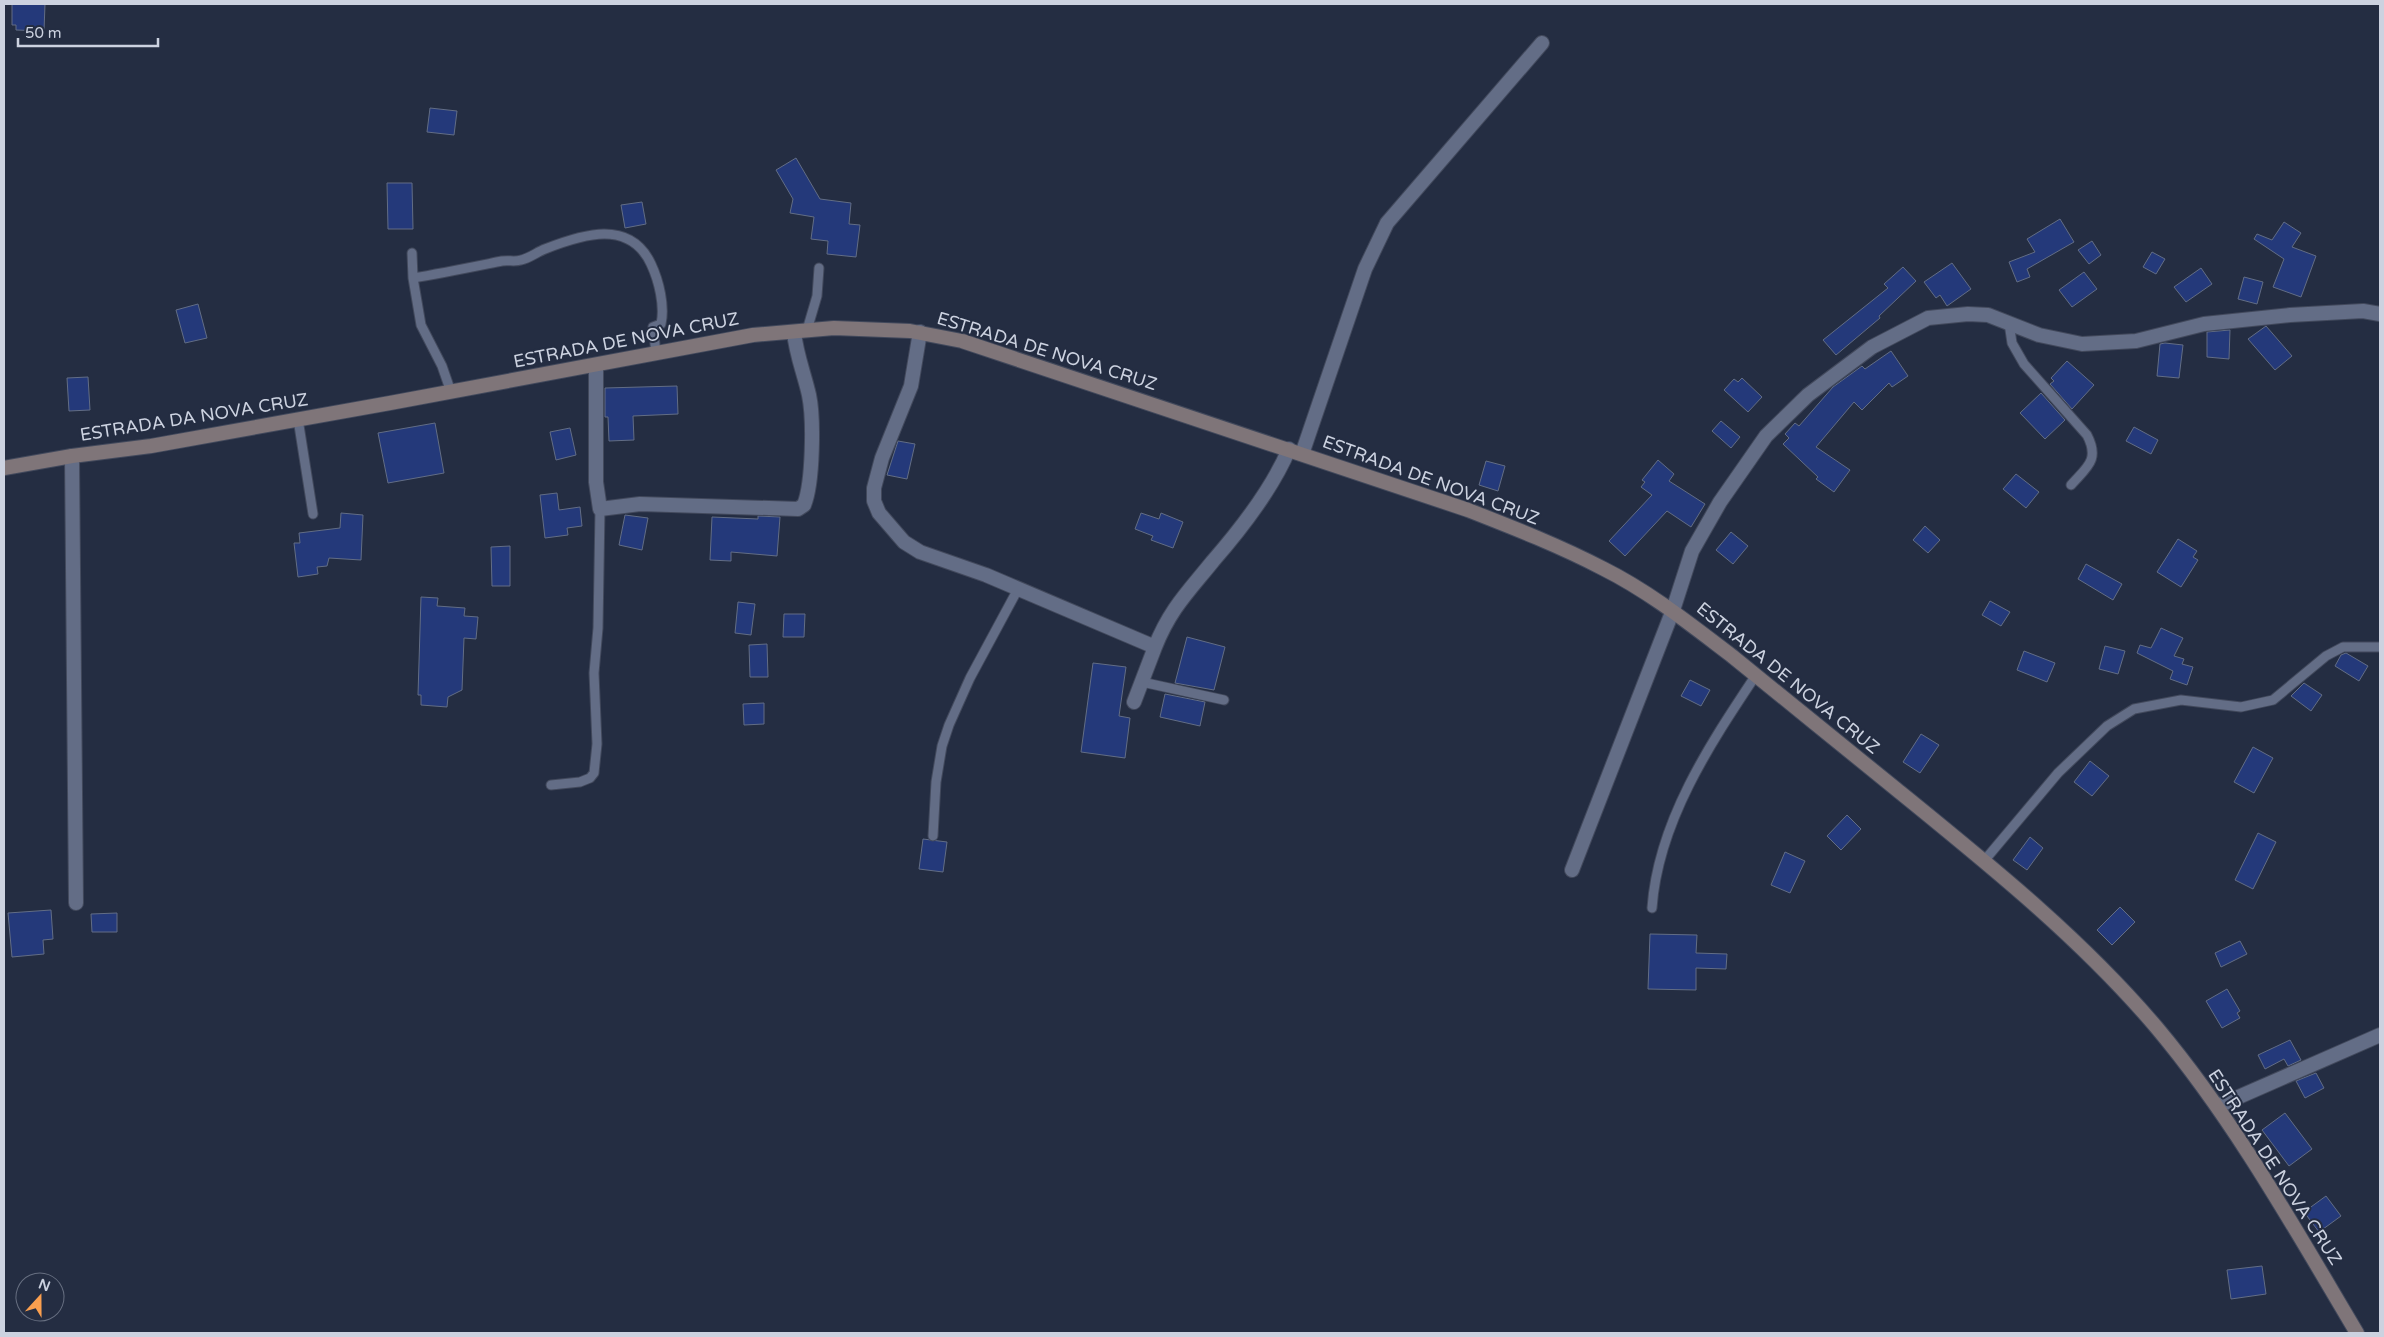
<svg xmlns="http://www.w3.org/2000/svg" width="2384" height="1337" viewBox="0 0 2384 1337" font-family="'Varela Round',sans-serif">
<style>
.building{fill:#24397a;stroke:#626d85}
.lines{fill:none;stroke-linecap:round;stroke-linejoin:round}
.service-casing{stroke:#42495c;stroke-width:11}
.minor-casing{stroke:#42495c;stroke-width:16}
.secondary-casing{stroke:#42495c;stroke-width:16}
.service{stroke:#636d86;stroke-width:9}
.minor{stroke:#636d86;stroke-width:14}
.secondary{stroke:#7f7579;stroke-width:14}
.labels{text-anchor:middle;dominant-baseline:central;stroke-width:4;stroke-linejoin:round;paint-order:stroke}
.street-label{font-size:18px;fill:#ccd2e0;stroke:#242d42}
</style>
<rect width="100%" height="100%" fill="#242d42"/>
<path class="building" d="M12,4H45L44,31L16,30V25H12Z
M430,108L457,111L454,135L427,132Z
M796,158L820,199L851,203L849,224L860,225L856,257L827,254L828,241L811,239L814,217L790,213L793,199L776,170Z
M387,183H412L413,229H388Z
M642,202L646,224L625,228L621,205Z
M2060,219L2074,242L2027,269L2030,277L2017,282L2009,262L2035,252L2027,239Z
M2284,222L2301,233L2292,247L2316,256L2301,297L2273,287L2284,259L2254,239L2257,234L2272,240Z
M2092,241L2101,255L2089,264L2078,250Z
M2152,252L2165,259L2156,274L2143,267Z
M1952,263L1971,289L1947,306L1940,295L1936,298L1924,282Z
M1903,267L1916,281L1879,316L1880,318L1836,355L1823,340L1888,288L1884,284Z
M2201,268L2212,284L2186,302L2174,287Z
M2084,272L2097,289L2072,307L2059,290Z
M2244,277L2263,282L2257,304L2238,299Z
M198,304L207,338L185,343L176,310Z
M2266,326L2292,356L2275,370L2248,339Z
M2230,330L2229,359L2207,357V332Z
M2165,343L2183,345L2179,378L2157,376L2160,344Z
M1891,351L1908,376L1892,387L1889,383L1862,410L1854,402L1816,447L1850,470L1834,492L1816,479L1818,477L1783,444L1789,438L1785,434L1795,423L1799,426L1833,387L1862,366L1865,369Z
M2067,361L2094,385L2072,409L2050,384L2054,381L2051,378Z
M88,377L90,410L69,411L67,378Z
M1742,378L1762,397L1748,412L1724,390L1734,379L1738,382Z
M677,386L678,414L633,416L634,440L609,441L608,417H605V388Z
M2041,393L2065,420L2045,439L2020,413Z
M1721,421L1740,437L1731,448L1712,431Z
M435,423L444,473L388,483L378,433Z
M2134,427L2158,440L2151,454L2126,441Z
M570,428L576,455L556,460L550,432Z
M898,441L915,444L907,479L887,475Z
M1658,460L1674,474L1669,481L1705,504L1691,527L1667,511L1625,556L1609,541L1652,495L1641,487L1645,482L1642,480Z
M1486,461L1505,466L1498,491L1479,485Z
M2016,474L2039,492L2026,508L2003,489Z
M557,493L559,510L580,507L582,526L567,528L568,535L545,538L540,495Z
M341,513L363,515L361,560L329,558L327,566L317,567L318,574L298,577L294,543H300L299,533L340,528Z
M1141,513L1159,519L1161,513L1183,522L1173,548L1151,540L1153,536L1135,529Z
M625,515L648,518L642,550L619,545Z
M758,516L780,517L777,556L731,552V561L710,560L712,517L758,519Z
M1925,526L1940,540L1928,553L1913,540Z
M1731,532L1748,546L1733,564L1716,550Z
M2178,539L2197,551L2193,557L2198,560L2181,587L2157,572Z
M510,546V586H492L491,547Z
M2086,564L2122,584L2113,600L2078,579Z
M421,597L438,598L437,606L465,608L464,616L478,617L476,639L464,638L462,690L448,697L447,707L421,705V695H418Z
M1990,601L2010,612L2001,626L1982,615Z
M738,602L755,604L751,635L735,633Z
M784,614H805L804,637H783Z
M2161,628L2183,638L2174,656L2184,659L2182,664L2193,667L2187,685L2170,679L2173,671L2137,653L2140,645L2151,648Z
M1187,637L1225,647L1214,690L1175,683Z
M767,644L768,677H750L749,645Z
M2105,646L2125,651L2118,674L2099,669Z
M2024,651L2055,663L2047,682L2017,670Z
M2346,653L2368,666L2359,681L2335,666L2341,655Z
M1093,663L1126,667L1119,716L1130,718L1125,758L1081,752Z
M1690,680L1710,690L1701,706L1681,696Z
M2304,683L2322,695L2311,711L2291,696Z
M1165,694L1205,702L1200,726L1160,717Z
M764,703V724L744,725L743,704Z
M1921,734L1939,745L1920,773L1903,762Z
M2253,747L2273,758L2254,793L2234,782Z
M2090,761L2109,776L2092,796L2074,782Z
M1847,815L1861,829L1841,850L1827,836Z
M2258,833L2276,842L2253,889L2235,880Z
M2030,837L2043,848L2027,870L2013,860Z
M923,839L947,842L943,872L919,869Z
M1785,852L1805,861L1790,893L1771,885Z
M2120,907L2135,922L2112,945L2097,930Z
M51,910L53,939L43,940L44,954L12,957L8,913Z
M117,913V932H92L91,914Z
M1650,934L1697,935L1696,953L1727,954L1726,969L1696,968V990L1648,989Z
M2240,941L2247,954L2221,967L2215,953Z
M2227,989L2240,1011L2237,1013L2240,1018L2222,1028L2206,1001Z
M2290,1040L2301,1060L2288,1066L2284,1059L2265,1069L2258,1055Z
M2316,1073L2324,1088L2305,1098L2296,1081Z
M2285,1113L2312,1149L2289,1166L2262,1130Z
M2326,1196L2341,1216L2319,1232L2304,1212Z
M2262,1266L2266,1294L2231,1299L2227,1270Z"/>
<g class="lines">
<g class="service-casing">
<path id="service" d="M412,253L413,278L421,325L442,366L451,392
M413,278C443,273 472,267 502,261C509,260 515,262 521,260C530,258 537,252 545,249C583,234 630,219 651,264C659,281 665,306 661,324L653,327L656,353
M2009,323L2012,343L2024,364L2087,435C2100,460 2087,467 2071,485
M807,330L817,296L819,268
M298,419L313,514
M1142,682L1224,700
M551,785L580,782L590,778L594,773L597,744L594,673L598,628L600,509
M933,836L936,782L942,746L949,725L970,678L1018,589
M1984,861L2058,773L2107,726L2134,709L2181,700L2241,707L2273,700L2326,656L2343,647H2380
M1652,908C1658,822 1710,744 1756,675"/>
</g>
<g class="minor-casing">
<path id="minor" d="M920,332L911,386L882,458L874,488V501L879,513L904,542L920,552L986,575L1155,647C1170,609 1188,592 1213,561C1240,530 1273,487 1289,449
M596,365V482L600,509L640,504L798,509L804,505C813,483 814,419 809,395C804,373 796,354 794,332
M1302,454L1365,269L1387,223L1542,43
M72,456L76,903
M1134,702L1155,647
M1572,870L1673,610L1692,551L1720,502L1766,436L1808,395L1872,347L1928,318L1968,314L1988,315L2039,335L2082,344L2136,341L2204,324L2290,315L2363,311L2380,314
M2218,1106L2380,1035"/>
</g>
<g class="secondary-casing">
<path id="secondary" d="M4,468L72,456L151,446L390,403L753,335L834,328L910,331L962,341L1468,510C1514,528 1560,546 1604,569C1650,592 1691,625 1732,656C1787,700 1841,745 1896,789C1987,863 2081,938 2157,1028C2235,1121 2295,1229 2357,1333"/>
</g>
<use href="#service" class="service"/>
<use href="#minor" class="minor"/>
<use href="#secondary" class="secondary"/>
</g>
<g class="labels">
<g class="street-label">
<text transform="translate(626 340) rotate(-11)">ESTRADA DE NOVA CRUZ</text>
<text transform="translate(1047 351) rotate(17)">ESTRADA DE NOVA CRUZ</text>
<text transform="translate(194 417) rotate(-9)">ESTRADA DA NOVA CRUZ</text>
<text transform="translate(1431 480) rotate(20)">ESTRADA DE NOVA CRUZ</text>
<text transform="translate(1788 678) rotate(39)">ESTRADA DE NOVA CRUZ</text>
<text transform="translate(2275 1167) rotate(57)">ESTRADA DE NOVA CRUZ</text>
</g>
</g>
<rect width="2384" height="1337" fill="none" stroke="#ccd2e0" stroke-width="10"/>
<g transform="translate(40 1297) rotate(21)"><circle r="24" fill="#242d42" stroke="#676f81"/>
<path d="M0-4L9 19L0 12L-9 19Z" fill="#fa9f4f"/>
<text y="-8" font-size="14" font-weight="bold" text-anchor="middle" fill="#ccd2e0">N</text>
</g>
<path d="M18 38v8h140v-8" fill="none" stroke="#ccd2e0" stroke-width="2.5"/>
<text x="25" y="38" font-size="15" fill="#ccd2e0" stroke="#242d42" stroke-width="4" paint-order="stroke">50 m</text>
</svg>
